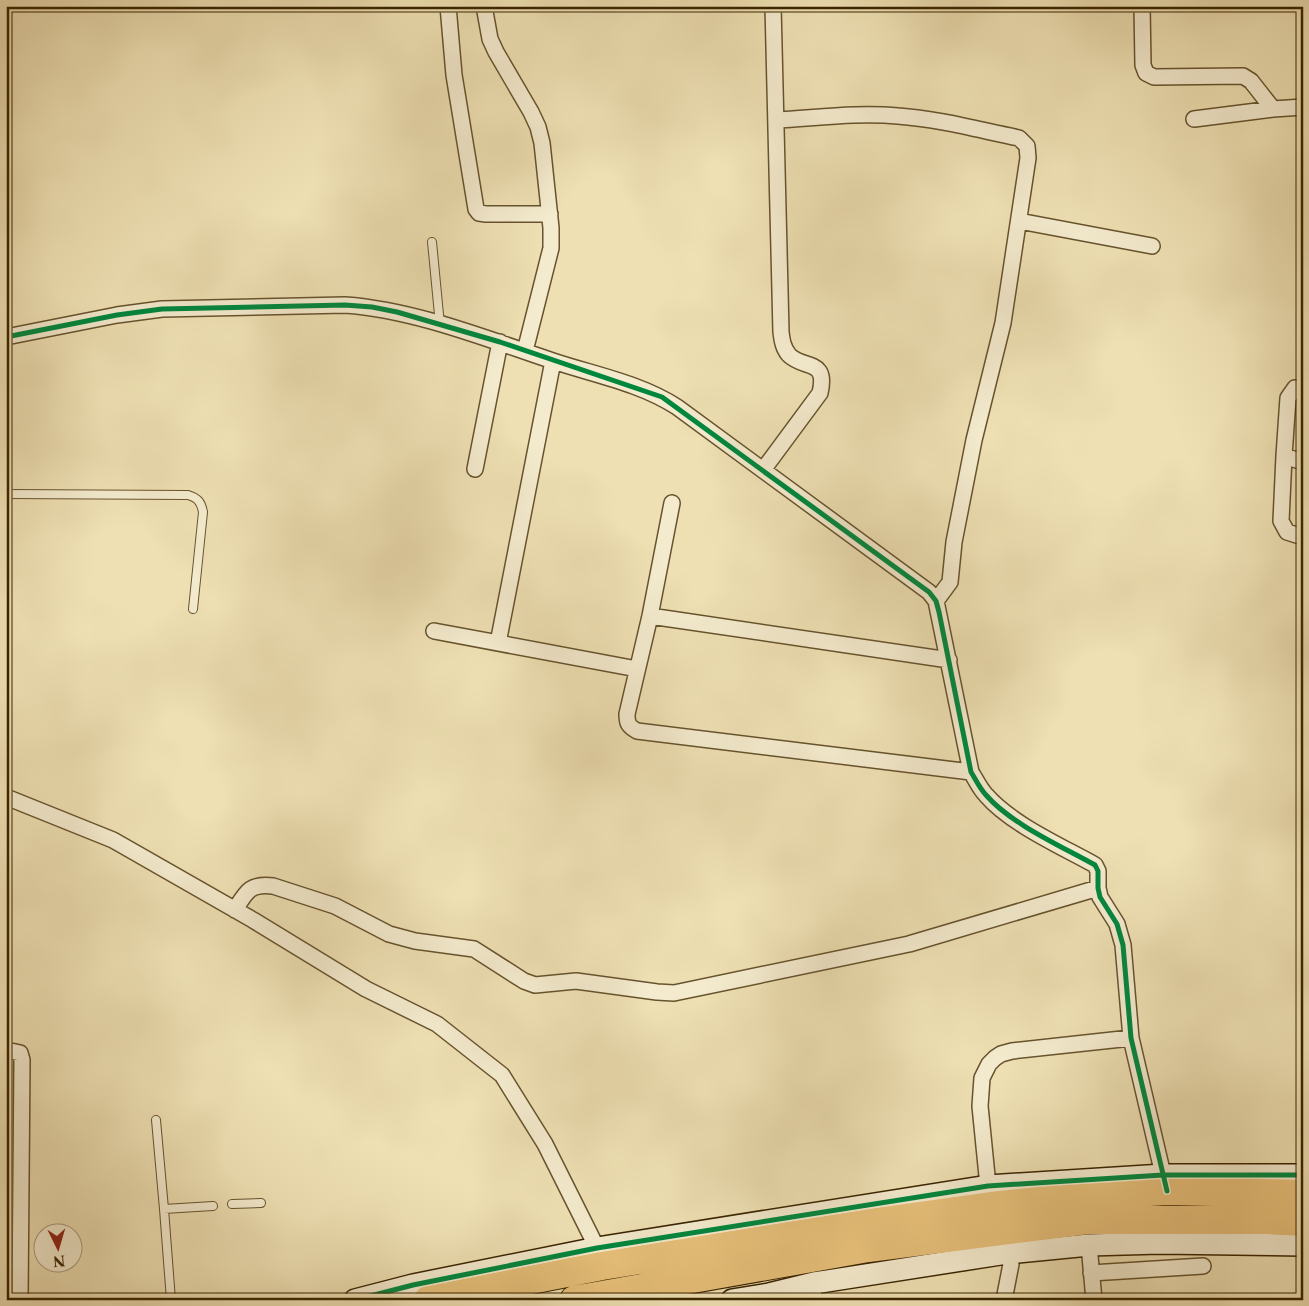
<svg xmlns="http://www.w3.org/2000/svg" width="1309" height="1306" viewBox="0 0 1309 1306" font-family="'Libre Caslon Text',serif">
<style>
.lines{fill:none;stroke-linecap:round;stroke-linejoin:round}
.lane-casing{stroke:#67532d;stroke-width:10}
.street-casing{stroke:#67532d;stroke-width:18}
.secondary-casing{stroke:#3a2400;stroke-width:24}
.highway-casing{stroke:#3a2400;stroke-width:30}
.lane{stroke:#f4ebce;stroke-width:8}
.street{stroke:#f4ebce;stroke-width:15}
.secondary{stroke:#f4ebce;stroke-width:21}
.highway{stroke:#e7c07a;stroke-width:28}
.cycleway-casing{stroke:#f4ebce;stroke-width:8}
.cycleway{stroke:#00873e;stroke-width:5}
</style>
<rect width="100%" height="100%" fill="#eee0b3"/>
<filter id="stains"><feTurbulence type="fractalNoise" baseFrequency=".004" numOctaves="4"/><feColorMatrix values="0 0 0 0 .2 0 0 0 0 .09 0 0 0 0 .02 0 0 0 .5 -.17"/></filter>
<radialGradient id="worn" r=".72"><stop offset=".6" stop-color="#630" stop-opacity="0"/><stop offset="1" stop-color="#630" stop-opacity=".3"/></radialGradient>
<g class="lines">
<g class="lane-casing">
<path id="lane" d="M432,242L440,325
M6,494L188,495C198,498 201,502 203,512L193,609
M156,1120L164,1209
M232,1204L261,1203
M171,1300L164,1209L213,1206"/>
</g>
<g class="street-casing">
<path id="street" d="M448,6L454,75L476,209L479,213L486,214H550
M484,6L490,39L496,52L531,112L538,127L542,143L551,228V248L525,351
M1142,6L1143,65L1146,73L1154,77L1243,76L1251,81L1273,109L1303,107
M1194,119L1273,109
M776,120C816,118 858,112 898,116C939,119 979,130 1019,138L1027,146L1028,158L1003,323L974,440L954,542L950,582L936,601
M1019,221L1152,246
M6,337L117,315L162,309L345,305C415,310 487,339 553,361C595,375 640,383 677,407L929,592L936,601L971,772C976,780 980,789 986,795C1011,824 1061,846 1095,865L1098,871V888L1100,897L1117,924L1123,945L1131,1038L1165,1183
M1303,389L1295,388L1288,398L1284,456L1303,462
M1284,456L1281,521L1287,532L1303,537
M475,469L500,342
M763,470L820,393C828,358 804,370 789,355C783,348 782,340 781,332L773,6
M672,503L650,616L627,714C627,723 628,726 637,731L971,772
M650,616L949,660
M434,631L637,669
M498,643L553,361
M6,797L113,840L253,920L366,989L437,1024L502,1075L545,1144L597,1248
M235,910C246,892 250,883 273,886L335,906L389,934L415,941L474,949L524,981L535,985L576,981L657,992L674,993L909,944L1098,888
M6,1050L20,1053L22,1060L20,1300
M989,1196L980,1106L982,1078L989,1064L995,1058L1001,1054L1012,1051L1131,1038
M1089,1245L1094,1300
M1091,1273L1203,1266
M813,1300L814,1283
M1004,1300L1011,1264L1007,1253"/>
</g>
<g class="secondary-casing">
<path id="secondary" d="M355,1300L413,1285L597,1248L988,1186L1163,1175H1303
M732,1300L769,1294L814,1283L1007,1253L1089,1245L1160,1243L1303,1245"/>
</g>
<g class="highway-casing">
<path id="highway" d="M428,1300L602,1266L869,1223L991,1206L1095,1195L1167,1191L1303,1194
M574,1300L868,1248L1088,1220H1268L1303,1222"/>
</g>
<use href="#lane" class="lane"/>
<use href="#street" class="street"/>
<use href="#secondary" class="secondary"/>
<use href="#highway" class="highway"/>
<g class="cycleway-casing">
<path id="cycleway" d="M6,337L117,315L162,309L345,305L372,307L397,312L500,342L662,397L929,592L936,601L939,612L971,772C976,780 980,789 986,795C1011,824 1061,846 1095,865L1098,871V888L1100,897L1117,924L1123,945L1131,1038L1167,1191
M355,1300L413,1285L597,1248L988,1186L1163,1175H1303"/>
</g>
<use href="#cycleway" class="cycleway"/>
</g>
<rect width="1309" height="1306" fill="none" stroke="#eee0b3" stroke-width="25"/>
<rect x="8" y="8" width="1294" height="1291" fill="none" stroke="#3a2400" stroke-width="2.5"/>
<rect x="12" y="12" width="1284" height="1281" fill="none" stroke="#3a2400"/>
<g transform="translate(58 1248) rotate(175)"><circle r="24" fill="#f4ebce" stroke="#aa9b7c"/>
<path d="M0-4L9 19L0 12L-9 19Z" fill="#8f2418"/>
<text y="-8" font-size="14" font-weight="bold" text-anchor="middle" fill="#3a2400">N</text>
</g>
<rect width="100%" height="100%" filter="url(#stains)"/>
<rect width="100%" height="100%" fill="url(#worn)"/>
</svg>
